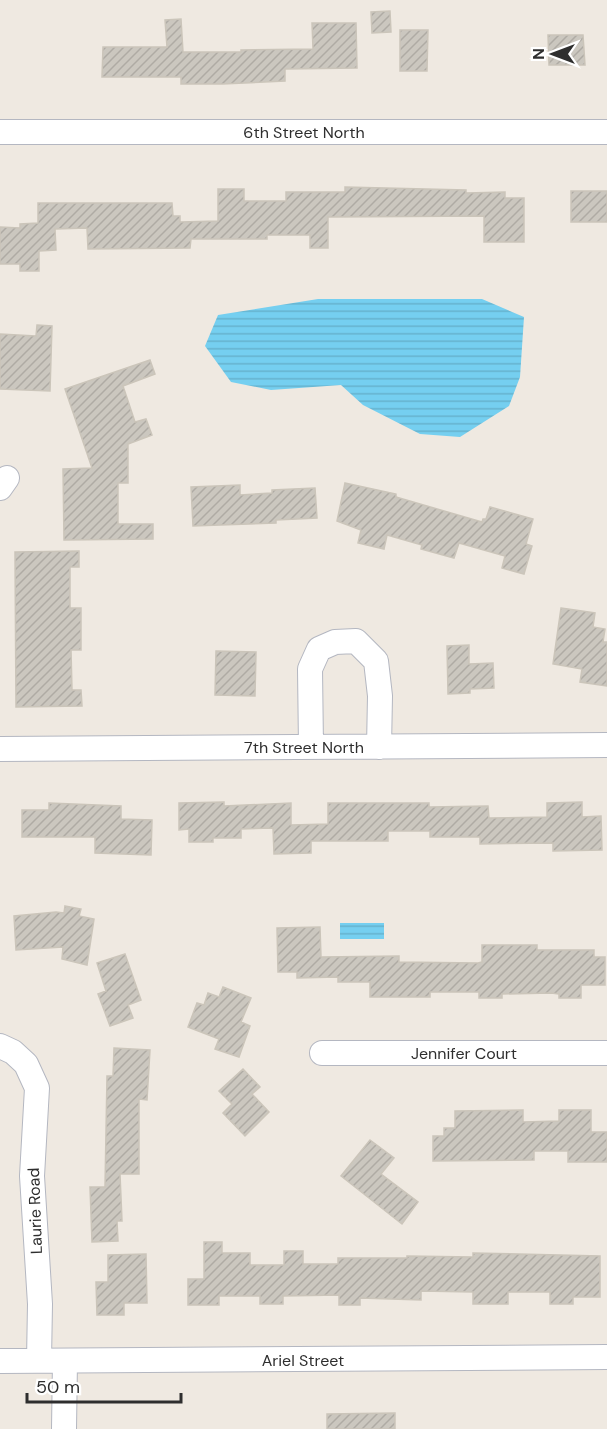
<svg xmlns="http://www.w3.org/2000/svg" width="607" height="1429" viewBox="0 0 607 1429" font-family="'DM Sans',sans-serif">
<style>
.water{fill:url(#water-rules)}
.building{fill:url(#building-hatch);stroke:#cbc5ba;stroke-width:1.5}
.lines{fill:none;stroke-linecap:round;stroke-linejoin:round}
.street-casing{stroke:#b4b7c1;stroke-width:26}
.street{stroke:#fff;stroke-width:24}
.labels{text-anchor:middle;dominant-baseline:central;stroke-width:6;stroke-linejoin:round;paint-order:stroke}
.street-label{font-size:16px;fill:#2e2e2e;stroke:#fff}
</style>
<defs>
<pattern id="water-rules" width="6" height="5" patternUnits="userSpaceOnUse" patternTransform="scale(1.5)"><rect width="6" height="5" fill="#75cff0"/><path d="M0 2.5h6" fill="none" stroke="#66b2ce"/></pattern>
<pattern id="building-hatch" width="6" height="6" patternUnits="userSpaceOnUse" patternTransform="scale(1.5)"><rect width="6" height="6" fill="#cbc7bf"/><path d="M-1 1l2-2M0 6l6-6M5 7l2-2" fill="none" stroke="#afaba4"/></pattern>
</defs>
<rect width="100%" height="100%" fill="#efe9e1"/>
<path class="water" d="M318,299H482L524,317L520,377L509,406L460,437L420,434L363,405L341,385L271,390L231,382L205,346L218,315Z
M340,923H384V939H340Z"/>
<path class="building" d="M390,11L391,32L372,33L371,12Z
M181,19L183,52H241V50L313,49L312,23H356L357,68L285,69V81L222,84H181V77H102L103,47H167L165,20Z
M400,30H428L427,71H400Z
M548,35H583L585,65H549Z
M345,187L466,190V193L505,192V198H524V242H484V216L328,217V248H310V235H267V239H191L190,248L88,249L87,228L55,229L56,250L39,251V271H20V264H0V227L20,228V224L38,223V203H172L173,216H180V222L218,221V189H244V201H286V192H345Z
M571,191H607V222H571Z
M37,325L52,326L50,391L0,389V334L36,336Z
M150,360L155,374L123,386L135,422L146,419L152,435L128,444V483H118V524H153V539L64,540L63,469L92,468L65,389Z
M345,483L396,494V497L482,522L483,519H486L490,507L533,519L526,544L532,546L524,574L502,568L505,556L459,543L454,558L421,549L422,545L387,535L384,549L358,543L361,530L337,521Z
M240,485V495L272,493V490L315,488L317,518L276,520V523L193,526L191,487Z
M79,551V567H70V608H81V650H71L72,690H81L82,706L16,707L15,552Z
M561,608L595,613L593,627L605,629L603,642H607V686L580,682L582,669L553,664Z
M469,645V664L493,663L494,688L470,689V693L448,694L447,646Z
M216,651L256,652L255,696L215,695Z
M224,802V806L291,803V825L328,824V803H429V807L488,806L489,818L547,817V803L582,802V817L601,816L602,850L553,851V843L480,844V837H430V831H388V841H311V853L274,854L273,828L241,829V838H213V842H189V829L179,830V803Z
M49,803L121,806V819L152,820L151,855L95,853V837H22V810H49Z
M65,906L81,909L79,916L94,919L87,965L62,959L63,947L16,950L14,916L56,912L64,913Z
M320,927L321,957L399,956V962L478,963L482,962V945H537V950H594V957H605V985H581V998H559V994L551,993L502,994V998H479V992H430V997H370V982H338V977L297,978V972H278L277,928Z
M125,954L141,1000L128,1005L133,1018L110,1026L98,994L106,991L97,963Z
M223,987L251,998L241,1022L250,1026L239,1057L215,1049L219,1039L188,1027L197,1003L204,1005L208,993L219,997Z
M114,1048L150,1050L147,1100L139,1099V1174H120L122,1221H117L118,1241L92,1242L90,1187H105L107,1076H113Z
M243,1069L260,1087L252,1094L269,1112L245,1136L223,1113L232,1104L219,1091Z
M523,1110V1122L559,1121V1110H591V1132H607V1162H568V1151H534V1160L433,1161V1136H444V1128H455V1111Z
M370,1140L394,1158L381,1174L418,1202L402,1224L341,1176Z
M204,1242H222V1253H250V1265H284V1251H303V1264H338V1258H407V1256L473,1257V1253L600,1256V1297H573V1304H550V1292H508V1304H473V1292L421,1291V1300L360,1298V1305H339V1295L283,1296V1304H260V1296H219V1305H188V1279H204Z
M146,1254L147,1303H124V1315H97L96,1282H108V1255Z
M395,1413V1429H327V1414Z"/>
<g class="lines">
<g class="street-casing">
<path id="street" d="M0,132H607
M0,488L7,478
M311,747L310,669L319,649L335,642L356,641L376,661L380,696L379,747
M0,749L607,745
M0,1046L13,1052L26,1064L37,1088L32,1176L40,1304L39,1360
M322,1053H607
M0,1361L607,1357
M64,1429L65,1361"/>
</g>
<use href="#street" class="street"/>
</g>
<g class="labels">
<g class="street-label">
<text x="304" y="132">6th Street North</text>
<text x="304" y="747">7th Street North</text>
<text x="464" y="1053">Jennifer Court</text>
<text transform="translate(35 1211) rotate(-92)">Laurie Road</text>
<text x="303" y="1360">Ariel Street</text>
</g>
</g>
<g transform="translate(553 54) rotate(270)" stroke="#ffffff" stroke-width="4.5" paint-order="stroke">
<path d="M0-4.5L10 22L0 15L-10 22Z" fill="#2e2e2e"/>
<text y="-9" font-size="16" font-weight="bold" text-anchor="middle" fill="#2e2e2e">N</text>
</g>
<path d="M27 1393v9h154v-9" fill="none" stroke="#2e2e2e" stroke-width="3"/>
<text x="36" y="1393" font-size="18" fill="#2e2e2e" stroke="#ffffff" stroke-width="4.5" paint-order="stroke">50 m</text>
</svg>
